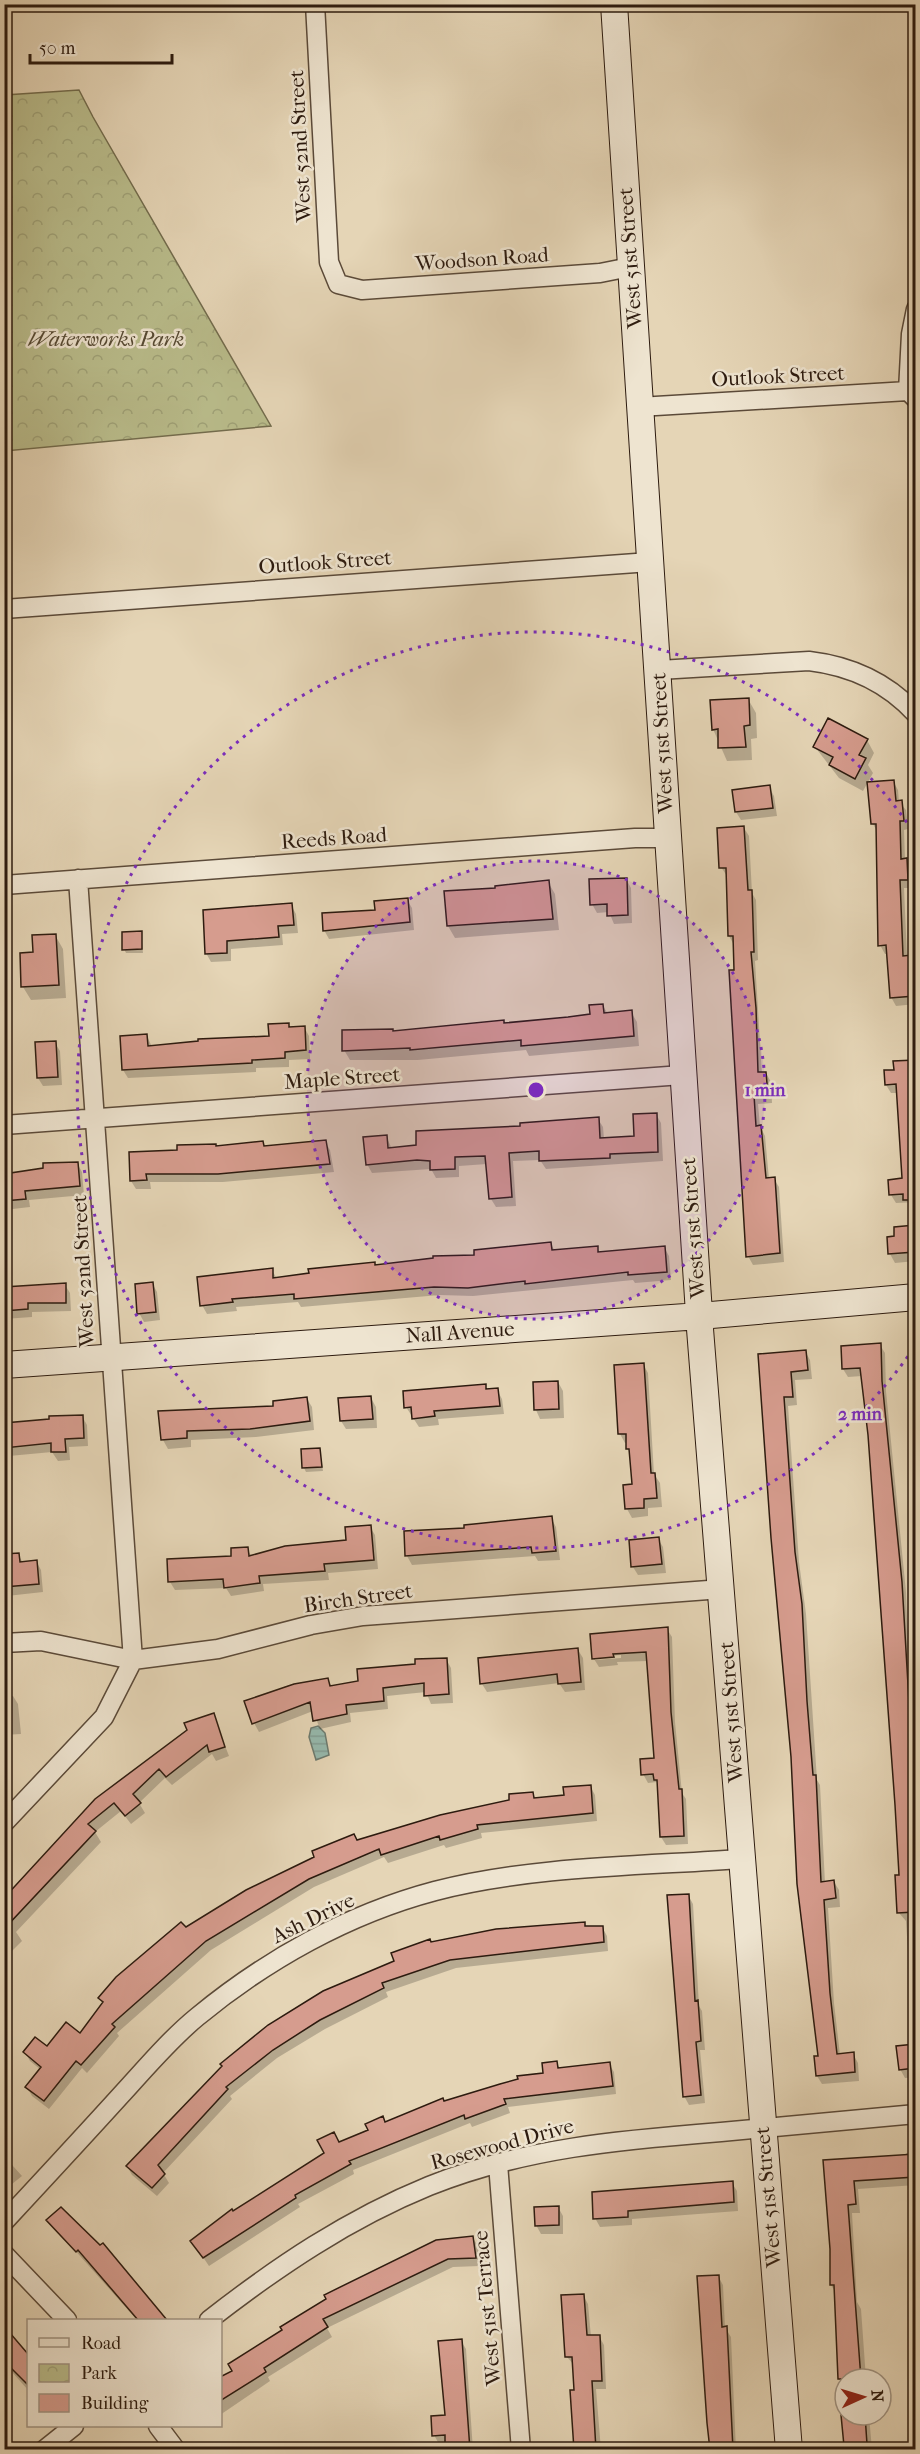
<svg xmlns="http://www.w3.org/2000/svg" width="920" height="2454" viewBox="0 0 920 2454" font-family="'IM FELL French Canon',serif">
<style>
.park{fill:url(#park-crowns);stroke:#736c4d;stroke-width:1.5}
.water{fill:url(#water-rules);stroke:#6c7a6e;stroke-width:1.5}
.shadow{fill:#0003;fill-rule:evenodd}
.building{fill:#d69c8e;stroke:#2d1b0f;stroke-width:1.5}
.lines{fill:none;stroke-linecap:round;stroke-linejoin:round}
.street-casing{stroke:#5b4a39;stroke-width:21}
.secondary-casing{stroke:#2d1b0f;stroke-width:28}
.street{stroke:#eee4d0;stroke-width:18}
.secondary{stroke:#eee4d0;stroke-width:26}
.ring{fill:none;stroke:#7b2cbf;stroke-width:3;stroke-dasharray:3 6}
.labels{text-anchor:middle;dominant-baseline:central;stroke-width:5;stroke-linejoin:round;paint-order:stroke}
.street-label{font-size:21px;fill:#2d1b0f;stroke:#eee4d0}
.park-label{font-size:21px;font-style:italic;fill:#574b34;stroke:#eee4d0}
.centre{fill:#7b2cbf;stroke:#eee4d0;stroke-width:3}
.ring-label{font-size:18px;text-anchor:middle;font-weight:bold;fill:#7b2cbf;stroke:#eee4d0;stroke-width:5;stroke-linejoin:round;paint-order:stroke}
</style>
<defs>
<pattern id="park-crowns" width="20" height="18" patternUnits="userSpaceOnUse" patternTransform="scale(1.5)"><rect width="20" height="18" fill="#b9bc8b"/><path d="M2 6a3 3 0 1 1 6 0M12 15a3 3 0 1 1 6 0" fill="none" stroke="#9fa177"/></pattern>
<pattern id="water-rules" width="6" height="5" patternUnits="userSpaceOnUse" patternTransform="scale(1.5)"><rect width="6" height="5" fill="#96b9ad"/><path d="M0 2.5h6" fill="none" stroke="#829e94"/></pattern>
</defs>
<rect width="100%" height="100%" fill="#e5d5b6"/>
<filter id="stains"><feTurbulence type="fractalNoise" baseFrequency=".00333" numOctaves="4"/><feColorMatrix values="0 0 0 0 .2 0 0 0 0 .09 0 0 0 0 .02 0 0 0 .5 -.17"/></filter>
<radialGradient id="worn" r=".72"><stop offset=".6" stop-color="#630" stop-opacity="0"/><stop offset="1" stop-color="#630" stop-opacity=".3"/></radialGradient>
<path class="park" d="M79,90L93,117L271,426L5,451V95Z"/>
<path class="water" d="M318,1726L325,1733L329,1755L316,1760L309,1737L311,1728Z"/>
<path class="shadow" d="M748,699L756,713L757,738L751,739L752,760L727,761L713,729Z
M867,740L874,753L868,765L873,773L863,791L839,778L815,747Z
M893,781L898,790L899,802L906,810L908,829L904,830L905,860L911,869L912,888H904L907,957H911L916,964V1004L896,1006L891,997L888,954H885L880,945L878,833L873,824Z
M769,787L774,796L777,816L741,820L736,812Z
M744,828L749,836L752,893L756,900L758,960L755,961L762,1074L766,1073L771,1082L772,1103L758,1104L760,1126L765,1136L769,1179H774L779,1187L784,1262L753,1265L748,1256L734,1063V945L729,936L727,876L721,867Z
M626,879L631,888L632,923L614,924L609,912L597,913L592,904Z
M548,882L555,894L559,930L455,938L448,926L446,893L497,890Z
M407,900L412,908L414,930L329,939L324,930Z
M291,905L296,914L298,933L282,934L283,945L231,949V961L211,962L206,953L204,912Z
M141,933L143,953H126L124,949Z
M55,935L63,949L66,998L31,1000L23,987L34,954Z
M603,1006L608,1014L631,1012L637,1022L639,1046L529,1056L526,1050L418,1060H350L344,1050L394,1032L592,1016Z
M288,1024L290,1028L304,1027L309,1036L310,1059L289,1060V1067L256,1068V1072L128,1078L123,1070L147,1036L152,1047L270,1038Z
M55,1043L60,1051L62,1085L43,1086L38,1078Z
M916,1062V1202L896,1203L891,1195L889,1181L904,1180L898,1093H891L886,1085L896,1071L895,1063Z
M656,1114L661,1123L663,1161L546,1169L540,1160L513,1161L516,1206L496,1207L491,1199L487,1164L459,1166V1177L436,1178L431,1169L372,1173L367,1164L386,1136L392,1149L522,1127L598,1119L603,1127L604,1139L636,1137Z
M325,1141L330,1150L334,1172L223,1182H150L151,1189H136L131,1181L179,1151L262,1142L265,1147Z
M77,1163L82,1172L84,1195L29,1200L30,1207L4,1210V1171L9,1170L11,1174Z
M914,1227L916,1261L895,1263L890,1254L888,1238L896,1237Z
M550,1243L555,1251L597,1247L600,1253L664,1247L669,1256L671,1280L635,1283L633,1280L473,1296L440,1295L301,1307L298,1302L236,1307L237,1311L207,1314L202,1305L272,1270L277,1279L476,1256Z
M152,1283L157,1292L160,1320L144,1322L139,1313Z
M65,1285L70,1293L71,1311L32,1312V1317L4,1319V1289Z
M880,1345L885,1353L886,1391L906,1592L909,1672L916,1739V2077L905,2078L900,2069L913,2046L910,1984L906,1921L899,1913L897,1877L900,1876L897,1805L872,1496H874L862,1376L848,1377L843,1369Z
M805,1351L810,1360L812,1379L795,1380L797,1405L788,1406L799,1562L806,1614L817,1780L820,1785L825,1883L834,1882L839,1890L840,1907L828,1908L834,2003L840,2055L853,2054L858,2063L859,2081L822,2084L817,2076L819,2057L759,1356Z
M643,1364L648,1373L654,1474L660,1483L662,1507L648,1508V1516L632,1518L627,1509L625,1486H633L631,1454L628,1442L625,1443L620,1434Z
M558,1382L563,1391L564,1418L540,1419L536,1410L535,1383Z
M485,1386L488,1391L497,1390L502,1399L504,1414L438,1419L439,1425L419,1427L406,1407Z
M371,1398L376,1407L377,1428L346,1429L341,1421Z
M307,1399L312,1407L314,1430L256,1437L191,1440V1447L168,1449L163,1440L160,1412L275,1408Z
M82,1416L87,1425L88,1446L69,1447L70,1460L58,1461L52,1452L9,1456V1462H4V1424Z
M320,1450L323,1471L306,1472L304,1468Z
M551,1518L556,1527L560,1560L538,1561L535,1556L412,1565L407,1556L405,1533L465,1530Z
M370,1527L375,1535L378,1569L328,1573L329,1580L263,1584L264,1591L231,1596L226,1588L175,1590L170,1582L247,1549L252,1557L348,1541Z
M658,1539L663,1547L666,1573L638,1575L633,1567Z
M18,1554L23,1563L36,1561L41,1570L43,1592L7,1596L4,1591V1556Z
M667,1629L672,1637L675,1722L682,1793L686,1799L688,1844L666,1845L661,1837L658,1785L657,1782L648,1783L643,1774L642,1760L655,1759L648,1661L617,1662L618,1665L599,1667L594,1659L591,1635ZM621,1655V1658L595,1660V1657Z
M578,1650L583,1658L585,1690L565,1692L559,1683L487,1692L482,1684Z
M446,1659L451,1668L453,1703L431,1704L426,1692L387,1696L388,1709L350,1713L351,1722L320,1729L313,1711L259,1732L254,1723L328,1680L332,1687L359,1682Z
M13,1696L18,1704L21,1734L4,1735V1697Z
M213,1715L229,1756L216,1761L212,1754L172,1785L165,1778L139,1803L145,1813L131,1824L121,1811L95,1832L101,1842L16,1932L22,1941L4,1959V1899L96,1800Z
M590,1786L595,1795L597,1821L481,1833L482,1838L446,1848L444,1845L388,1863L384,1857L314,1887L211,1950L117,2033L119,2036L87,2073L82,2068L49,2109L32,2096L27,2087L41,2070L30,2061L25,2052L47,2049L80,2035L103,2004L100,1998L186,1929L357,1842L532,1793L536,1799L565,1797Z
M688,1895L693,1904L699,2006L702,2011L705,2050H700L705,2103L689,2105L684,2096Z
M584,1924L586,1927H602L607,1936L608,1951L456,1968L386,1992L388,1997L325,2029L277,2058L230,2096L232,2099L163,2173L169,2183L157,2196L132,2175L127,2166L223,2067L430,1943Z
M556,2062L560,2069L609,2064L614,2072L616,2094L508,2107L510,2113L472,2127L470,2123L353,2170L354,2174L298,2204L300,2207L209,2266L192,2241L339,2144L444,2102L545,2074Z
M906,2153H916V2185L858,2189L860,2213H852L857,2302L861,2309L866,2379H845V2415H869L872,2450H848L841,2392L836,2293L831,2285V2249L825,2161L907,2156Z
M4,2156L22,2176L7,2188L4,2185Z
M732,2183L737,2191L738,2211L632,2219V2225L600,2227L595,2218Z
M558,2207L563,2216V2234H541L536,2225Z
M48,2220L163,2317L165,2320H137Z
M473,2238L478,2246L480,2266L453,2267L327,2328L332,2337L268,2377L270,2381L220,2415V2379L234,2371L284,2331Z
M718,2276L723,2285L725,2328L731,2337L736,2450H712Z
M583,2295L588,2304L591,2337L599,2336L604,2345L606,2389H596L601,2450H575L574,2365L567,2357Z
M4,2328L28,2355V2390L4,2363Z
M461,2341L466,2349L473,2450H447L446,2443L439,2444L434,2435L447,2417Z
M105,2443L111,2450H97Z"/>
<path class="building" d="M749,698L750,725L744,726L746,747L718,748V729L712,730L710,700Z
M828,718L868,739L859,755L866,758L855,779L829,765L833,757L813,747Z
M894,780L896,801L902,800L904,821H900L901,859L907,858L908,880H900L903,956L912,955L915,996L890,998L886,945L878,946L876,824H871L867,782Z
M770,785L773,808L735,812L732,790Z
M744,826L748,890H752L754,952H751L756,1008L758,1072H766L768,1095H754L756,1126L761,1125L766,1178L775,1177L780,1253L746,1257L729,970H734L733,936H728L726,868H719L717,828Z
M627,878L628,915L607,916V904L590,905L589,879Z
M549,880L553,919L447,926L444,891L495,888V886Z
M408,898L410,922L323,931L322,913L375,910L374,901Z
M292,903L294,925L278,926L279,937L227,941V953L205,954L203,910Z
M142,931V949L122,950V932Z
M56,934L59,985L21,987L20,953L33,952L32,935Z
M603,1004L604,1013L632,1010L634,1036L521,1046V1040L410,1050V1048L342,1051V1030L393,1029V1031L504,1020V1023L568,1017L590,1014L589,1005Z
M289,1023V1027L305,1026L306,1050L285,1052V1058L252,1060V1063L122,1070L120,1036L147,1034L148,1046L198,1041V1039L269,1036L268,1024Z
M56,1041L58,1077L37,1078L35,1042Z
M915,1060V1200H903V1194L889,1195L888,1180L902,1178L896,1084L885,1085L884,1070H894L893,1061Z
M657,1113L658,1152L610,1154V1158L539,1161V1151L509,1153L512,1197L489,1199L485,1156L455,1157V1169L430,1170V1161L417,1160L366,1165L363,1137L387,1135L388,1148L416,1145V1131L520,1126V1123L599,1117L600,1138L634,1136L633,1114Z
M326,1140L330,1164L218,1174H146L147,1180L130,1181L129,1152L177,1150V1145L216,1144V1146L263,1141L264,1146Z
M78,1162L80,1186L25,1191L26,1199L4,1201V1174L43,1168V1163Z
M915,1225V1252L888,1254L887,1237L894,1236V1227Z
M551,1242L552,1250L598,1246V1252L665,1246L667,1272L628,1275V1272L525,1284V1281L468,1288L434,1287L294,1299V1294L232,1299L233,1302L200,1306L197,1277L273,1268V1278L309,1273L308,1269L375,1262V1265L433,1258V1256L474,1255V1250Z
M153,1282L156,1312L137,1314L135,1284Z
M66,1283V1303H28V1309L4,1311V1287Z
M881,1343L882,1381L902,1582L915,1805V1912L897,1913L895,1875H899L895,1805L868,1435L860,1368L842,1369L841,1346Z
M806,1350L808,1370L791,1372L793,1397H784L795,1552L802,1604L807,1701L813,1775H816L821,1882L834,1880L836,1898L824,1900L830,1993L837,2054L854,2052L855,2072L816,2076L814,2056H818L797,1884L791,1757L771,1538L758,1354Z
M644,1363L651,1473H655L657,1498L644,1499V1508L625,1509L623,1485L632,1484L629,1449H626V1434H618L614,1365Z
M558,1381L559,1409L534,1410L533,1382Z
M486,1384V1389L498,1388L500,1406L434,1411L435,1416L412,1419L411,1407L404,1408L403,1391Z
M371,1396L373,1419L340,1421L338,1398Z
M307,1397L310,1421L250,1429L187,1431V1438L161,1440L158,1411L273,1406V1401Z
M83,1415L84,1438L65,1439L66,1452H51V1443L4,1448V1423L49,1419V1416Z
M320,1448L322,1467L302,1468L301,1449Z
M552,1516L556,1551L532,1553L531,1547L405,1556L404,1531L464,1528V1525L474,1524Z
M371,1525L374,1560L324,1564L325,1571L259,1576L260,1583L224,1588L223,1579L168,1582L167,1559L231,1556V1548L248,1547L249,1556L285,1546L346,1540L345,1527Z
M659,1537L662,1564L631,1567L629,1540Z
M19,1553L20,1562L37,1560L39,1584L4,1587V1554Z
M668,1627L671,1712L679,1789H682L684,1836L660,1837L657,1780H654L653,1774L641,1775L640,1759L654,1758L646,1652L613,1654L614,1657L592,1659L590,1634Z
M578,1648L581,1682L558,1684L557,1674L480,1684L478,1658Z
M447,1658L449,1694L424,1696V1683L383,1688L384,1701L346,1705L347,1714L313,1721L310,1702L252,1724L244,1701L294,1684L328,1678L330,1686L358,1681L357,1669L415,1664V1659Z
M214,1713L225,1747L209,1752L207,1745L166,1777L159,1769L133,1794L141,1803L125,1816L114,1803L88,1824L96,1831L4,1929V1898L95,1799L187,1730L184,1723Z
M591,1785L593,1813L477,1825L478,1829L440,1840L439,1836L381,1855L379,1849L309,1879L206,1941L112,2024L115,2027L81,2065L76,2061L44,2101L25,2087L41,2067L23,2052L35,2037L47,2046L66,2022L80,2033L103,2002L98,1998L116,1977L181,1922L186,1927L246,1890L314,1857L312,1851L354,1834L357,1840L440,1815L509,1800V1794L533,1792L534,1798L564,1795L563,1787Z
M689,1894L695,2001L698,2000L701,2041L696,2042L701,2095L683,2097L667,1895Z
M585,1922V1926H603L604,1942L450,1960L382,1983L384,1988L320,2020L273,2050L226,2087L228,2089L158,2165L165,2174L152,2188L126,2166L222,2066L220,2064L268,2025L323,1991L394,1961L391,1953L430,1939L431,1942L496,1929Z
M915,2044V2068L899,2070L896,2046Z
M557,2061L558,2068L610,2062L613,2086L504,2099L506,2104L465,2119L464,2115L349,2161L351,2164L295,2195L296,2198L203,2258L190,2241L232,2209L233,2211L324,2153L317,2140L334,2132L339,2142L368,2130L365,2124L383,2116L385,2122L443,2098L444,2101L500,2084L518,2079L517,2076L543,2073L542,2063Z
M915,2154V2177L854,2181L856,2204L848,2205L861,2379H838L834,2285H830V2249L823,2160Z
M733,2181L734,2202L628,2211V2217L593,2219L592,2192Z
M559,2206V2225L535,2226L534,2207Z
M61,2207L100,2245L103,2243L167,2320H138L78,2250L76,2252L46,2220Z
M473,2236L476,2258L448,2259L323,2319L328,2327L264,2368L266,2372L220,2401V2377L232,2371L228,2364L282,2330L280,2327L326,2299L324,2295L436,2240Z
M719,2275L722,2327L727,2326L733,2450H710L707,2423L697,2276Z
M584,2294L587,2335H600L602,2381H592L596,2450H574L570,2390H574L572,2357H565L561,2295Z
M4,2326L28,2354V2385L4,2361Z
M462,2339L470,2450H445V2435L432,2436L431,2416L445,2415L438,2341Z
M841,2415H865L867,2444L844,2446Z"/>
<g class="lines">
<g class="street-casing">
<path id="street" d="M315,4L329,262L338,284L362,290L600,273L630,267
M908,391L911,334L916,309
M639,407L908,391L916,399
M4,609L650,562
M659,670L809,661C851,666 887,682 916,714
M4,885L635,838H667
M4,1125L682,1075
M4,1643L41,1641L133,1660L218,1649L311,1625L363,1616L722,1589
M4,1823L104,1717L133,1660L78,879
M498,2164L521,2450
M4,2222C43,2180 82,2138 121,2095C145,2069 169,2040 197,2017C266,1960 348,1914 435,1891C531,1866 643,1866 742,1859
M4,2254L67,2320
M209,2320C277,2267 348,2219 429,2186C524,2148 620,2140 721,2132C786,2126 851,2120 916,2114
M158,2426L176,2450
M44,2450L74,2426"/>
</g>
<g class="secondary-casing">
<path id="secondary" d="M614,4L700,1329L789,2450
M4,1365L700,1316L916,1297"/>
</g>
<use href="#street" class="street"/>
<use href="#secondary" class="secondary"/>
</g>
<circle cx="536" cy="1090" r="229" fill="#7b2cbf" fill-opacity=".12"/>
<g class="ring">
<circle cx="536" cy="1090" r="229"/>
<path d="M913 1349A458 458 0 1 1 913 831"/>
</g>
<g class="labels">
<g class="street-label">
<text transform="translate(300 146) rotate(-93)">West 52nd Street</text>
<text transform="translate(630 258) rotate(-94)">West 51st Street</text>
<text transform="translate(482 259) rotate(-4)">Woodson Road</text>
<text transform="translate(778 376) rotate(-3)">Outlook Street</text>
<text transform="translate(325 562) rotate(-4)">Outlook Street</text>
<text transform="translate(662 743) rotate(-93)">West 51st Street</text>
<text transform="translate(334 838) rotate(-4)">Reeds Road</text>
<text transform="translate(342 1078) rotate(-4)">Maple Street</text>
<text transform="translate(693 1228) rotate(-94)">West 51st Street</text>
<text transform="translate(83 1271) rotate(-93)">West 52nd Street</text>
<text transform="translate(460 1332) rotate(-4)">Nall Avenue</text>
<text transform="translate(358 1598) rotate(-8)">Birch Street</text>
<text transform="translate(731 1712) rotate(-94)">West 51st Street</text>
<text transform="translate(313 1918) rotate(-26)">Ash Drive</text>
<text transform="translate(502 2144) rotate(-15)">Rosewood Drive</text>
<text transform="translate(768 2197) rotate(-95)">West 51st Street</text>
<text transform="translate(487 2308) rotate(-95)">West 51st Terrace</text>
</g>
<g class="park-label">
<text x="106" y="339">Waterworks Park</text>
</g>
</g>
<circle cx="536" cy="1090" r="9" class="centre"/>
<g class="ring-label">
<text x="765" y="1096">1 min</text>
<text x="860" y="1420">2 min</text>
</g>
<rect width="920" height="2454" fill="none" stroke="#e5d5b6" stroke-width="24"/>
<rect x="6" y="6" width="908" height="2442" fill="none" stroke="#2d1b0f" stroke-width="3"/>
<rect x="12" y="12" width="896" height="2430" fill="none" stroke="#2d1b0f" stroke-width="1.5"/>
<rect x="27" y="2319" width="195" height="108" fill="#eee4d0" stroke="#a19483" stroke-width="1.5"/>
<rect x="39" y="2338" width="30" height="9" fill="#eee4d0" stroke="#a19483" stroke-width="1.5"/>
<text x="81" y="2349" font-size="18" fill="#2d1b0f">Road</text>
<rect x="39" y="2364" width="30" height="18" fill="url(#park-crowns)" stroke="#a19483" stroke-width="1.5"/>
<text x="81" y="2379" font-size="18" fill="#2d1b0f">Park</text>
<rect x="39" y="2394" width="30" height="18" fill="#d69c8e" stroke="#a19483" stroke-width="1.5"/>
<text x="81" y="2409" font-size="18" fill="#2d1b0f">Building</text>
<g transform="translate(863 2397) rotate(86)"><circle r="28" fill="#eee4d0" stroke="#a19483" stroke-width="1.5"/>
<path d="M0-4.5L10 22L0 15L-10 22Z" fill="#8f2418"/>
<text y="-9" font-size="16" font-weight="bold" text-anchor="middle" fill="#2d1b0f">N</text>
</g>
<path d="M30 54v9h142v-9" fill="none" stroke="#2d1b0f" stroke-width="3"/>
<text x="39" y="54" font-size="18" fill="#2d1b0f" stroke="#eee4d0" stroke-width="4.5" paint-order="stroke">50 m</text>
<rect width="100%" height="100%" filter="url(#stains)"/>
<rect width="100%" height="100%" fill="url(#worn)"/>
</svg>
